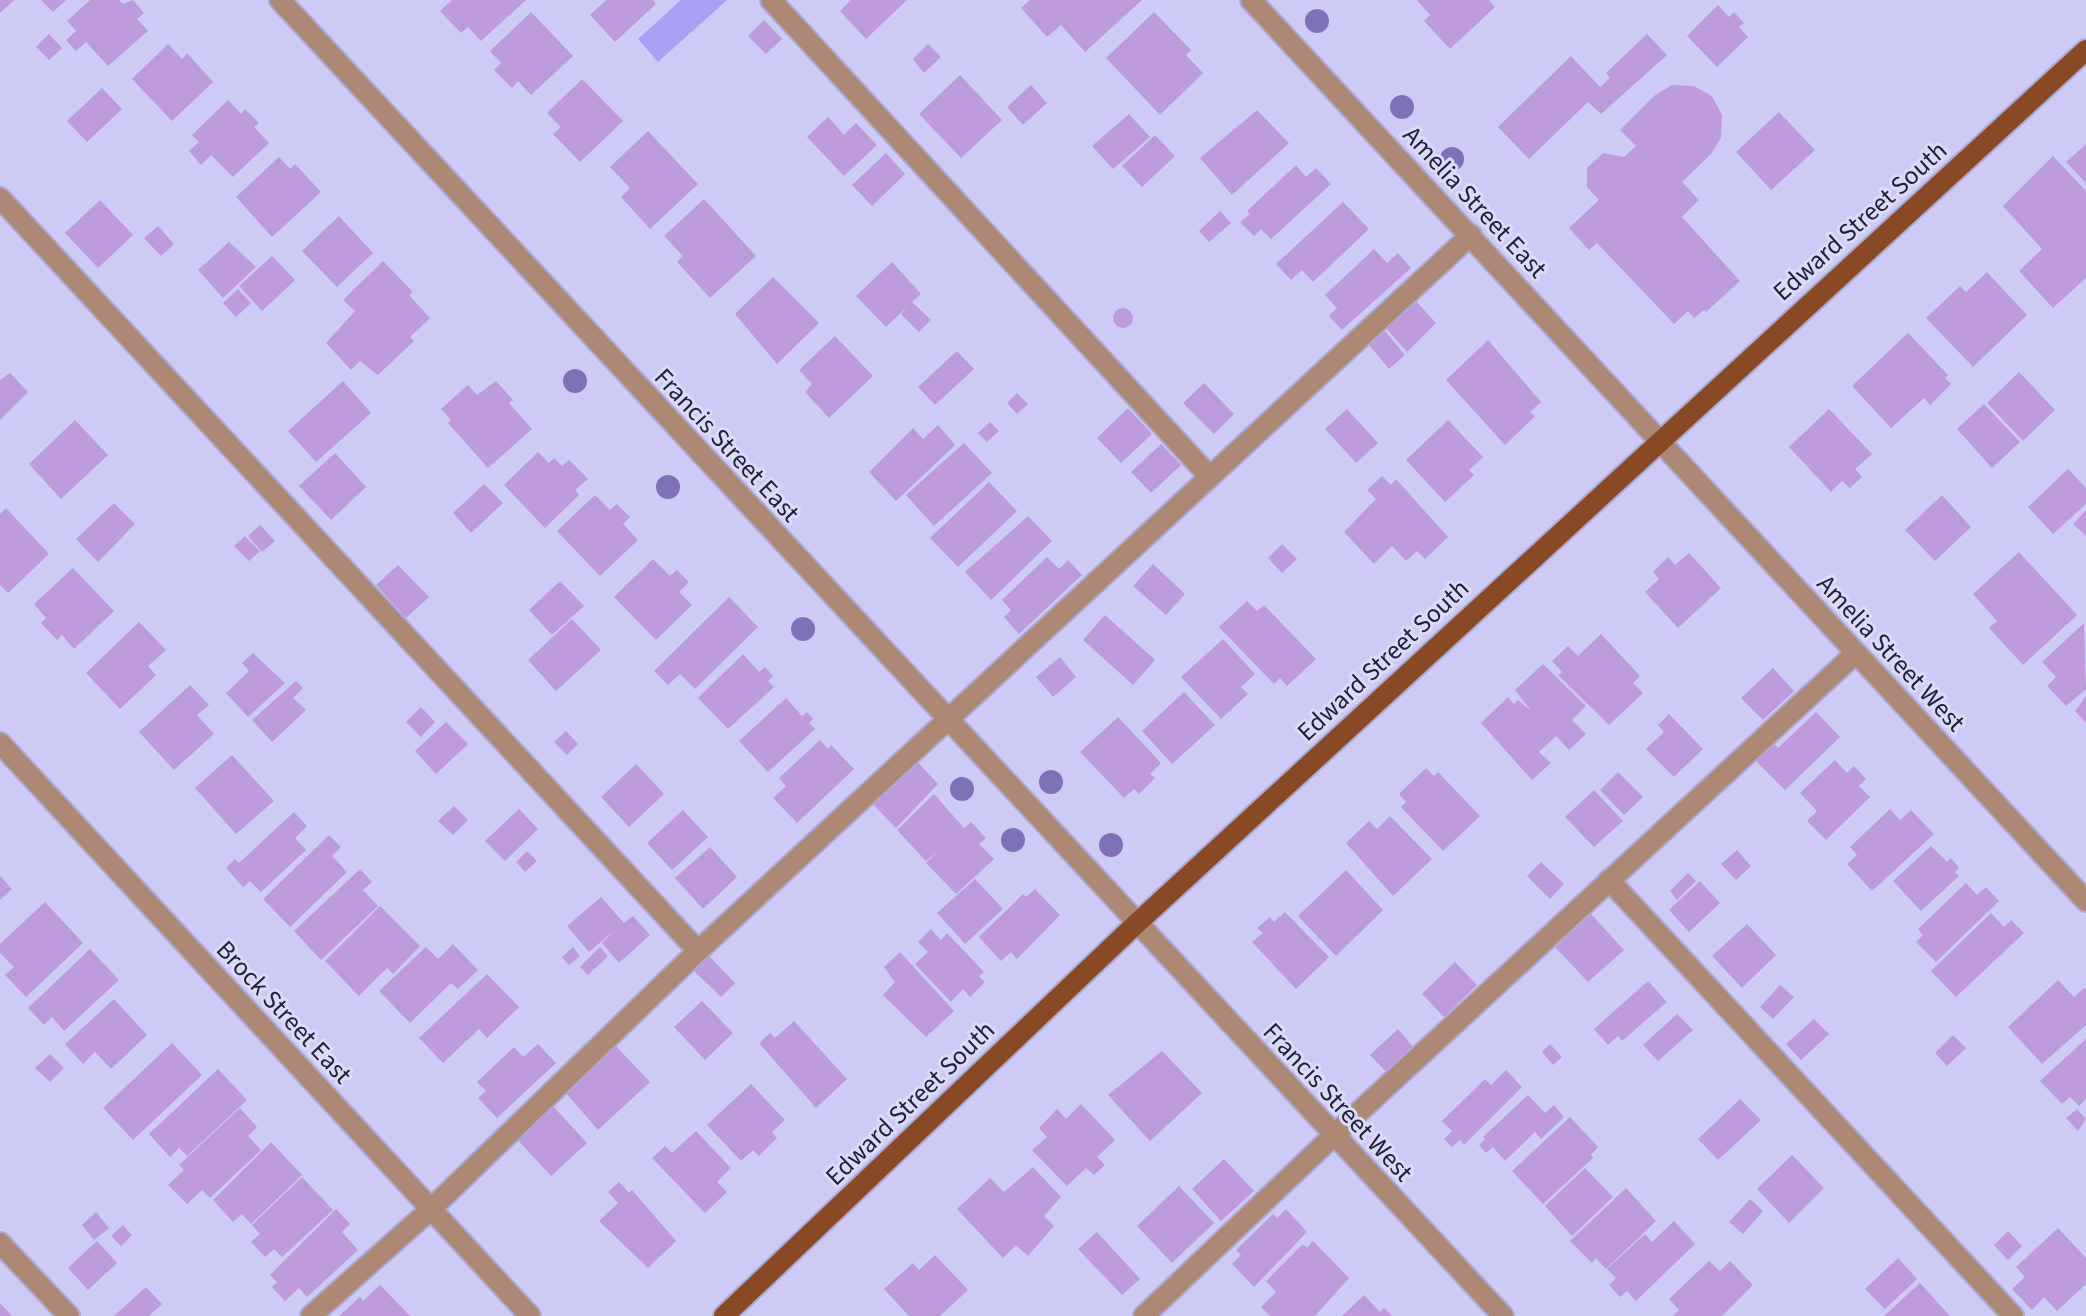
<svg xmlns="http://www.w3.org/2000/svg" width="2086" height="1316" viewBox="0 0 2086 1316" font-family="'Source Sans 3',sans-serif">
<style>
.water{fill:#a9a1f3}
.building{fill:#bd9bdc}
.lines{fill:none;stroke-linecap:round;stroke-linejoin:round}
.minor-casing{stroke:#aba9d1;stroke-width:24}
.major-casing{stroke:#aba9d1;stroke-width:24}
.minor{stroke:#ad8875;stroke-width:20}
.major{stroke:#894925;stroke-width:20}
.tree{fill:#7f71b8}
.labels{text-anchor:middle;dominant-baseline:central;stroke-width:6;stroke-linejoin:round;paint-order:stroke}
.street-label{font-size:26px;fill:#23203b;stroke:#dbdaf7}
</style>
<rect width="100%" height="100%" fill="#cdcbf6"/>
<path class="water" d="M681,0H727L658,62L638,39Z"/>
<path class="building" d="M0,0H14L0,13Z
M41,0H66L53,12Z
M90,0H119L123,4L133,0L144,13L137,19L148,31L108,66L86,42L76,51L66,40L76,31L67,21Z
M452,0H526L481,41L468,27L461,33L440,11Z
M606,0H653L656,4L615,42L590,15Z
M851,0H907L866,39L840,11Z
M1030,0H1142L1085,52L1061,25L1047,37L1021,8Z
M1417,0H1489L1495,7L1450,49L1424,21L1430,15Z
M1718,5L1729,17L1734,12L1744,23L1739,27L1748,37L1717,67L1687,36Z
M531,12L573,56L531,95L518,81L512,88L494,70L501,63L490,51Z
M1154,12L1191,50L1186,55L1203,73L1160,115L1106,58Z
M764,20L782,39L766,54L748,36Z
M49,34L62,48L49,60L36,47Z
M1647,34L1667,55L1601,114L1588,102L1529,159L1498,127L1571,56L1600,87L1610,78L1606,73Z
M168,44L182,59L187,53L213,82L172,121L132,79Z
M928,44L941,57L924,73L913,59Z
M960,75L1002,120L961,158L919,114Z
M582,79L623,121L580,162L553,134L561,127L547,113Z
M1031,85L1047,103L1023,125L1007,107Z
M1672,85L1694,86L1712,96L1722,115L1721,137L1711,154L1682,182L1699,200L1682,217L1740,281L1706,312L1704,310L1694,318L1688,311L1674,324L1597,243L1589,250L1569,228L1599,200L1587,187V168L1603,153L1624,157L1636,146L1620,130L1654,96Z
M102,88L122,109L87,142L67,121Z
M228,100L241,114L245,109L259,123L254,127L269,143L233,177L211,155L201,165L189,151L199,142L192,135Z
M1257,110L1289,143L1232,195L1200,158Z
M1779,112L1815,150L1771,190L1736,152Z
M1129,114L1150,137L1113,169L1092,146Z
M828,117L844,135L856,123L877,145L844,176L807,137Z
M648,131L698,184L650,229L621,197L630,188L610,167Z
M1155,135L1175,156L1142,187L1122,166Z
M2086,144V183L2066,162Z
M886,153L905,174L872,206L852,185Z
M2053,156L2086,191V278L2053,308L2019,271L2042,249L2003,206Z
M279,157L290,169L295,164L321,192L272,237L236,197Z
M1296,165L1306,177L1316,168L1331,184L1271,239L1261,229L1254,236L1240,222L1250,214L1247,211Z
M704,199L756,256L710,298L677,262L683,256L664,236Z
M100,200L133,235L98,268L65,233Z
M1343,202L1369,229L1313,282L1302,270L1291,280L1276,264Z
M1220,211L1231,223L1209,242L1199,231Z
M339,216L373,253L337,287L302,251Z
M158,226L174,244L161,256L144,238Z
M229,242L256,267L223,298L198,270Z
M1374,249L1387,263L1398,253L1411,268L1342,330L1329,316L1337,308L1325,295Z
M272,256L295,280L262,311L239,286Z
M383,261L413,292L409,295L430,318L410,337L414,341L378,375L360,361L351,370L326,343L355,311L343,300Z
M892,262L921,294L912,302L931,320L919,332L901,314L909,305L886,327L856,296Z
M1987,272L2027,315L1973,367L1926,318L1960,286L1966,292Z
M773,277L819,323L777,364L735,314Z
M238,289L251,303L236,317L223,303Z
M1414,299L1436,323L1407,352L1385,327Z
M1113 318a10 10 0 1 1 20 0a10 10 0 1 1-20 0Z
M1385,331L1405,355L1389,369L1369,345Z
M1908,333L1948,375L1945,378L1951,384L1930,405L1924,398L1891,428L1852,386Z
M835,336L873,376L829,418L805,392L812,384L799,370Z
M1488,340L1541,402L1530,412L1535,416L1505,445L1446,380Z
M957,351L974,369L935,405L918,387Z
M2019,372L2055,410L2023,441L1987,403Z
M10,373L28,392L0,420V380Z
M343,381L371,413L316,462L288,431Z
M496,381L513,400L509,403L532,429L488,468L448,423L451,420L441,409L468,385L477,395Z
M1204,383L1234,414L1214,434L1183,403Z
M1017,393L1028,404L1017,414L1007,403Z
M1984,404L2020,442L1992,468L1957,429Z
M1128,408L1152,434L1121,463L1097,438Z
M1347,409L1378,443L1356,463L1325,429Z
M1829,409L1872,454L1855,469L1862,477L1850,488L1842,481L1831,492L1789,447Z
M75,420L108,455L61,499L29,464Z
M1448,420L1483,457L1469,470L1474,475L1445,502L1406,460Z
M990,422L999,431L987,442L978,433Z
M938,425L955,445L896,501L869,472L913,428L923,439Z
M964,443L992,473L934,526L906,495Z
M1161,444L1181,465L1151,493L1131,472Z
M538,452L549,463L554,458L562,466L569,460L588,479L575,490L579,495L545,528L504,485Z
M335,453L366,487L331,520L299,486Z
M2068,469L2086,488V504L2053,534L2028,507Z
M1382,476L1391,485L1396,479L1448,537L1425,559L1417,551L1406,561L1392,546L1374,564L1344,532L1376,499L1367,490Z
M989,482L1017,511L958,567L930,538Z
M484,484L503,503L471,533L453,513Z
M595,495L610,510L617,504L630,517L623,524L638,540L600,576L557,531Z
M1942,495L1971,527L1935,561L1905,530Z
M114,503L135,524L98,562L76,539Z
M6,508L49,554L8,593L0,585V514Z
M2086,510V536L2073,524Z
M1028,516L1052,541L991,600L965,572Z
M260,525L275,541L262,552L248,536Z
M245,536L260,551L249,561L234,546Z
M1282,544L1297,559L1282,573L1268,558Z
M2019,552L2077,615L2023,665L1989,628L1997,621L1973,594Z
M1689,553L1721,588L1678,628L1645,592L1659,579L1653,572L1668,557L1675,565Z
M1047,557L1059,569L1068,560L1082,575L1019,634L1004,617L1011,610L1002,600Z
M653,559L670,576L677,570L689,582L679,592L692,605L656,640L614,597Z
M1153,564L1185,594L1166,615L1133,586Z
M398,565L429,597L406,618L376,585Z
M73,568L114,611L74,649L62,635L57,640L41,623L46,618L34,604Z
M560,581L584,606L552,635L529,610Z
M729,597L758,627L695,689L680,674L668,685L654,671Z
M1247,601L1257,611L1264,605L1316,659L1287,686L1280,678L1274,684L1219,627Z
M1105,615L1155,660L1133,685L1083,640Z
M572,619L601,650L556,691L528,660Z
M139,622L166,650L148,666L156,675L120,709L86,673Z
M2084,623L2086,689L2066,706L2047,686L2056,677L2042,662Z
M1601,634L1640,676L1633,683L1643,693L1609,725L1558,675L1562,672L1552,661L1568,646L1578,656Z
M1223,639L1255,674L1241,687L1248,694L1221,719L1181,677Z
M253,653L285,683L248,717L226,693L249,671L242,663Z
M743,654L759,672L765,667L773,676L768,681L774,687L728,729L698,698Z
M1060,657L1076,677L1053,697L1036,677Z
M1543,664L1586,706L1572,720L1586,734L1569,750L1556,736L1539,752L1551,763L1532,780L1481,723L1508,697L1514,704L1518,700L1531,711L1515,690Z
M1773,668L1794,691L1763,720L1741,698Z
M296,681L303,688L293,698L306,710L272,742L252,720Z
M190,685L209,705L197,715L214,734L174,770L139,732Z
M1184,692L1215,725L1172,764L1142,731Z
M2086,696V723L2075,711Z
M786,698L802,716L807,712L813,719L809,723L815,729L768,772L739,741Z
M421,707L435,722L421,737L406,722Z
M1816,712L1840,737L1785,790L1755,760L1773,742L1778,748Z
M1669,714L1703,749L1674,777L1646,749L1664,732L1658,725Z
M1118,717L1161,763L1150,774L1155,778L1139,794L1134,789L1124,798L1080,752Z
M446,722L468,744L436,774L415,751Z
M566,731L578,744L567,755L554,742Z
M820,740L828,749L831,745L854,769L797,823L773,798L786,786L779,778Z
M232,755L274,801L236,834L195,788Z
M913,757L938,784L896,828L866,797Z
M1835,760L1847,773L1854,766L1866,779L1859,786L1870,797L1826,840L1807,821L1817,811L1800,793Z
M636,764L664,794L629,827L601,797Z
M1426,768L1434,776L1438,772L1480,816L1443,851L1401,807L1406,802L1399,794Z
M1618,772L1643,797L1624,815L1600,790Z
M1594,790L1623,821L1594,847L1565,817Z
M934,794L964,828L971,822L986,838L979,844L994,859L956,894L926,863L940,849L926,861L897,830Z
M454,806L468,820L453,835L438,821Z
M519,809L538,829L505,861L485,841Z
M1890,809L1900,820L1911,810L1934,834L1872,891L1847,864L1857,855L1850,847Z
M683,810L708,837L672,870L647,843Z
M294,812L307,826L295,838L306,850L261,892L250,881L243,887L226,868L235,859L239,863Z
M1390,816L1432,859L1393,896L1346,843L1369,821L1377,829Z
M329,835L341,847L332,856L347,872L290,927L263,899Z
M1931,846L1947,862L1951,858L1959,868L1955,872L1959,876L1921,911L1893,881Z
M710,847L737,877L703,909L675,878Z
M1737,850L1751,866L1736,880L1721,864Z
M527,851L537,861L525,872L516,862Z
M1541,862L1564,884L1550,899L1527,876Z
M360,869L372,882L363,890L378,906L321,960L294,931Z
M1346,870L1383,910L1336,956L1298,916Z
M1688,873L1696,881L1677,900L1670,891Z
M0,876L12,889L0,900Z
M975,879L1003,909L965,944L937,913Z
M1700,881L1720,903L1689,932L1669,910Z
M1966,883L1977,895L1986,887L1999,901L1936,962L1916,942L1923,935L1918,929Z
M1035,889L1060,915L1017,959L1011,952L1001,961L979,937L1023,894L1026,897Z
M601,897L624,923L633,916L650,935L619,963L602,943L614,931L589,952L567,926Z
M45,902L83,943L26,997L5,975L14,967L0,953V944Z
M380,906L420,946L393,974L387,968L359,996L325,961Z
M1285,912L1329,957L1296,989L1252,942L1263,933L1257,928L1270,917L1274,922Z
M1991,913L2004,927L2011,920L2024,933L1956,997L1931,971Z
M1591,914L1624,950L1588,982L1555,947Z
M1747,924L1776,955L1742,988L1712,956Z
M931,929L941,940L947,933L984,972L979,976L985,982L970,997L963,989L951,1002L915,964L928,952L918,942Z
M453,944L478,970L458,989L451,983L410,1023L379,991L426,947L438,959Z
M573,947L580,956L569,965L562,957Z
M600,947L608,956L588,975L580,967Z
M90,949L119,980L64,1031L52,1017L44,1025L28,1008Z
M900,952L954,1011L926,1037L883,995L895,982L884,967Z
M708,955L735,983L721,997L693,970Z
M1455,962L1477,985L1444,1017L1422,994Z
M487,974L519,1007L487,1038L479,1029L443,1063L419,1038Z
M2058,980L2074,997L2084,988L2086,990V1025L2042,1064L2008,1027Z
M1648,981L1667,1002L1622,1041L1618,1036L1608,1045L1594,1029Z
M1780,985L1794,997L1773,1019L1760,1007Z
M114,999L147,1035L111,1069L95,1052L83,1064L65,1044Z
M702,1001L733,1033L705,1060L674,1027Z
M1677,1014L1693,1030L1658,1061L1643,1045Z
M1814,1019L1829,1034L1801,1060L1786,1044Z
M794,1021L847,1079L816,1108L759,1043L770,1033L775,1038Z
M1398,1029L1415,1049L1388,1074L1370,1055Z
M1953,1035L1966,1048L1947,1066L1935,1053Z
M2086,1039V1099L2079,1106L2070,1097L2062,1104L2040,1081Z
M172,1043L202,1075L133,1140L103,1108Z
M538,1044L556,1063L497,1118L478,1098L486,1091L477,1082L514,1047L523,1057Z
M614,1044L650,1082L598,1130L565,1092Z
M1550,1044L1562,1057L1553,1065L1542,1052Z
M1162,1051L1202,1093L1150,1141L1108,1095Z
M50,1054L64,1068L50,1082L35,1068Z
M218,1069L247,1100L187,1156L179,1148L170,1157L149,1134Z
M1506,1070L1522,1087L1464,1145L1460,1140L1452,1147L1444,1139L1452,1131L1442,1121L1485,1079L1491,1085Z
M751,1084L785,1120L772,1132L777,1138L759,1156L753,1150L741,1161L707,1125Z
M1528,1095L1545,1113L1554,1105L1564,1117L1541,1139L1535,1132L1505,1161L1493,1147L1486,1153L1479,1145L1485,1139L1483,1137Z
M1740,1099L1761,1120L1718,1160L1698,1139Z
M1081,1104L1115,1140L1097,1157L1105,1165L1094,1175L1086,1168L1067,1186L1032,1150L1047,1137L1039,1128L1057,1109L1066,1119Z
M552,1105L587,1143L551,1176L516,1138Z
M240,1108L257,1127L248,1136L261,1150L210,1198L202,1190L187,1204L168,1185L184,1170L179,1165Z
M2077,1109L2086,1119L2078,1131L2066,1118Z
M1570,1117L1598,1147L1591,1155L1593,1158L1543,1204L1512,1171Z
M696,1131L731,1168L717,1182L727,1192L705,1213L652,1158L665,1146L672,1153Z
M271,1142L302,1175L251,1224L242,1214L233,1222L213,1200Z
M1792,1155L1824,1188L1789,1223L1757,1189Z
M1224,1159L1254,1191L1221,1221L1192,1189Z
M1033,1167L1061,1197L1044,1216L1054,1226L1028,1256L1016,1245L1003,1258L957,1209L990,1178L1004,1192Z
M1585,1168L1613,1197L1572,1236L1545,1206Z
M302,1177L333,1210L282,1257L274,1249L265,1257L251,1242L260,1234L252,1225Z
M619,1182L629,1193L632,1190L676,1241L648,1268L599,1221L618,1203L608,1192Z
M1179,1186L1214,1223L1172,1263L1137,1226Z
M1626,1188L1656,1221L1606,1269L1596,1258L1592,1263L1570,1241Z
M1750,1199L1763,1211L1743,1234L1729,1222Z
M336,1209L350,1224L342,1232L358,1250L307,1297L299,1288L285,1301L272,1287L277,1282L270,1275Z
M1286,1209L1307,1232L1254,1287L1232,1264L1241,1255L1236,1250L1273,1214L1277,1218Z
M96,1212L109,1228L94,1240L82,1225Z
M1674,1221L1695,1244L1636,1301L1627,1291L1620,1297L1609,1285L1616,1278L1607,1269L1645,1234L1652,1242Z
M123,1225L132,1235L121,1246L111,1236Z
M2058,1228L2086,1258V1284L2057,1311L2044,1297L2032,1310L2012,1289L2025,1277L2016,1267Z
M2008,1231L2022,1246L2008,1260L1994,1245Z
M1097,1232L1140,1279L1122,1295L1078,1249Z
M97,1241L117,1263L88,1290L68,1268Z
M1313,1241L1349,1278L1315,1316H1270L1261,1307L1276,1292L1266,1281L1303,1244L1307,1248Z
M935,1255L968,1290L940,1316H909L884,1289L913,1263L919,1270Z
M1898,1258L1917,1279L1885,1309L1865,1289Z
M1709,1261L1720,1271L1730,1261L1753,1285L1722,1316H1673L1679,1310L1669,1299Z
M1920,1283L1950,1316H1884Z
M380,1285L410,1316H339L360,1297L363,1301Z
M146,1287L162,1304L149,1316H114Z
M1364,1295L1380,1312L1384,1308L1392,1316H1342Z
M0,1303L12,1316H0Z"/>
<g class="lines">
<g class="minor-casing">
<path id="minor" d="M280,0L1503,1316
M771,0L1210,477
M1251,0L2086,901
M0,198L698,951
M0,743L530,1316
M1609,880L2013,1316
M0,1243L69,1316
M311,1316L431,1209L698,951L1471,235
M1144,1316L1334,1135L1856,653"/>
</g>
<g class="major-casing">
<path id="major" d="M724,1316L1136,924L2086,50"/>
</g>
<use href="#minor" class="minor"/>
<use href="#major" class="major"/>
</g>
<g class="tree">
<circle cx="1317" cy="21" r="12"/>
<circle cx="1402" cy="107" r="12"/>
<circle cx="1452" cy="159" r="12"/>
<circle cx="575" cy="381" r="12"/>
<circle cx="668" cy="487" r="12"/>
<circle cx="803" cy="629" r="12"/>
<circle cx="1051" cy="782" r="12"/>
<circle cx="962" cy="789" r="12"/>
<circle cx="1013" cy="840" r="12"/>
<circle cx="1111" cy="845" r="12"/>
</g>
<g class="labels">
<g class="street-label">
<text transform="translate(1475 202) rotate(47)">Amelia Street East</text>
<text transform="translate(1860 221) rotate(-42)">Edward Street South</text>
<text transform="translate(727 445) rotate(47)">Francis Street East</text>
<text transform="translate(1891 653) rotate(47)">Amelia Street West</text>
<text transform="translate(1383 660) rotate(-43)">Edward Street South</text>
<text transform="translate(284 1012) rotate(47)">Brock Street East</text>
<text transform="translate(1338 1102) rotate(47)">Francis Street West</text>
<text transform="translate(910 1103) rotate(-44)">Edward Street South</text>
</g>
</g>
</svg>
